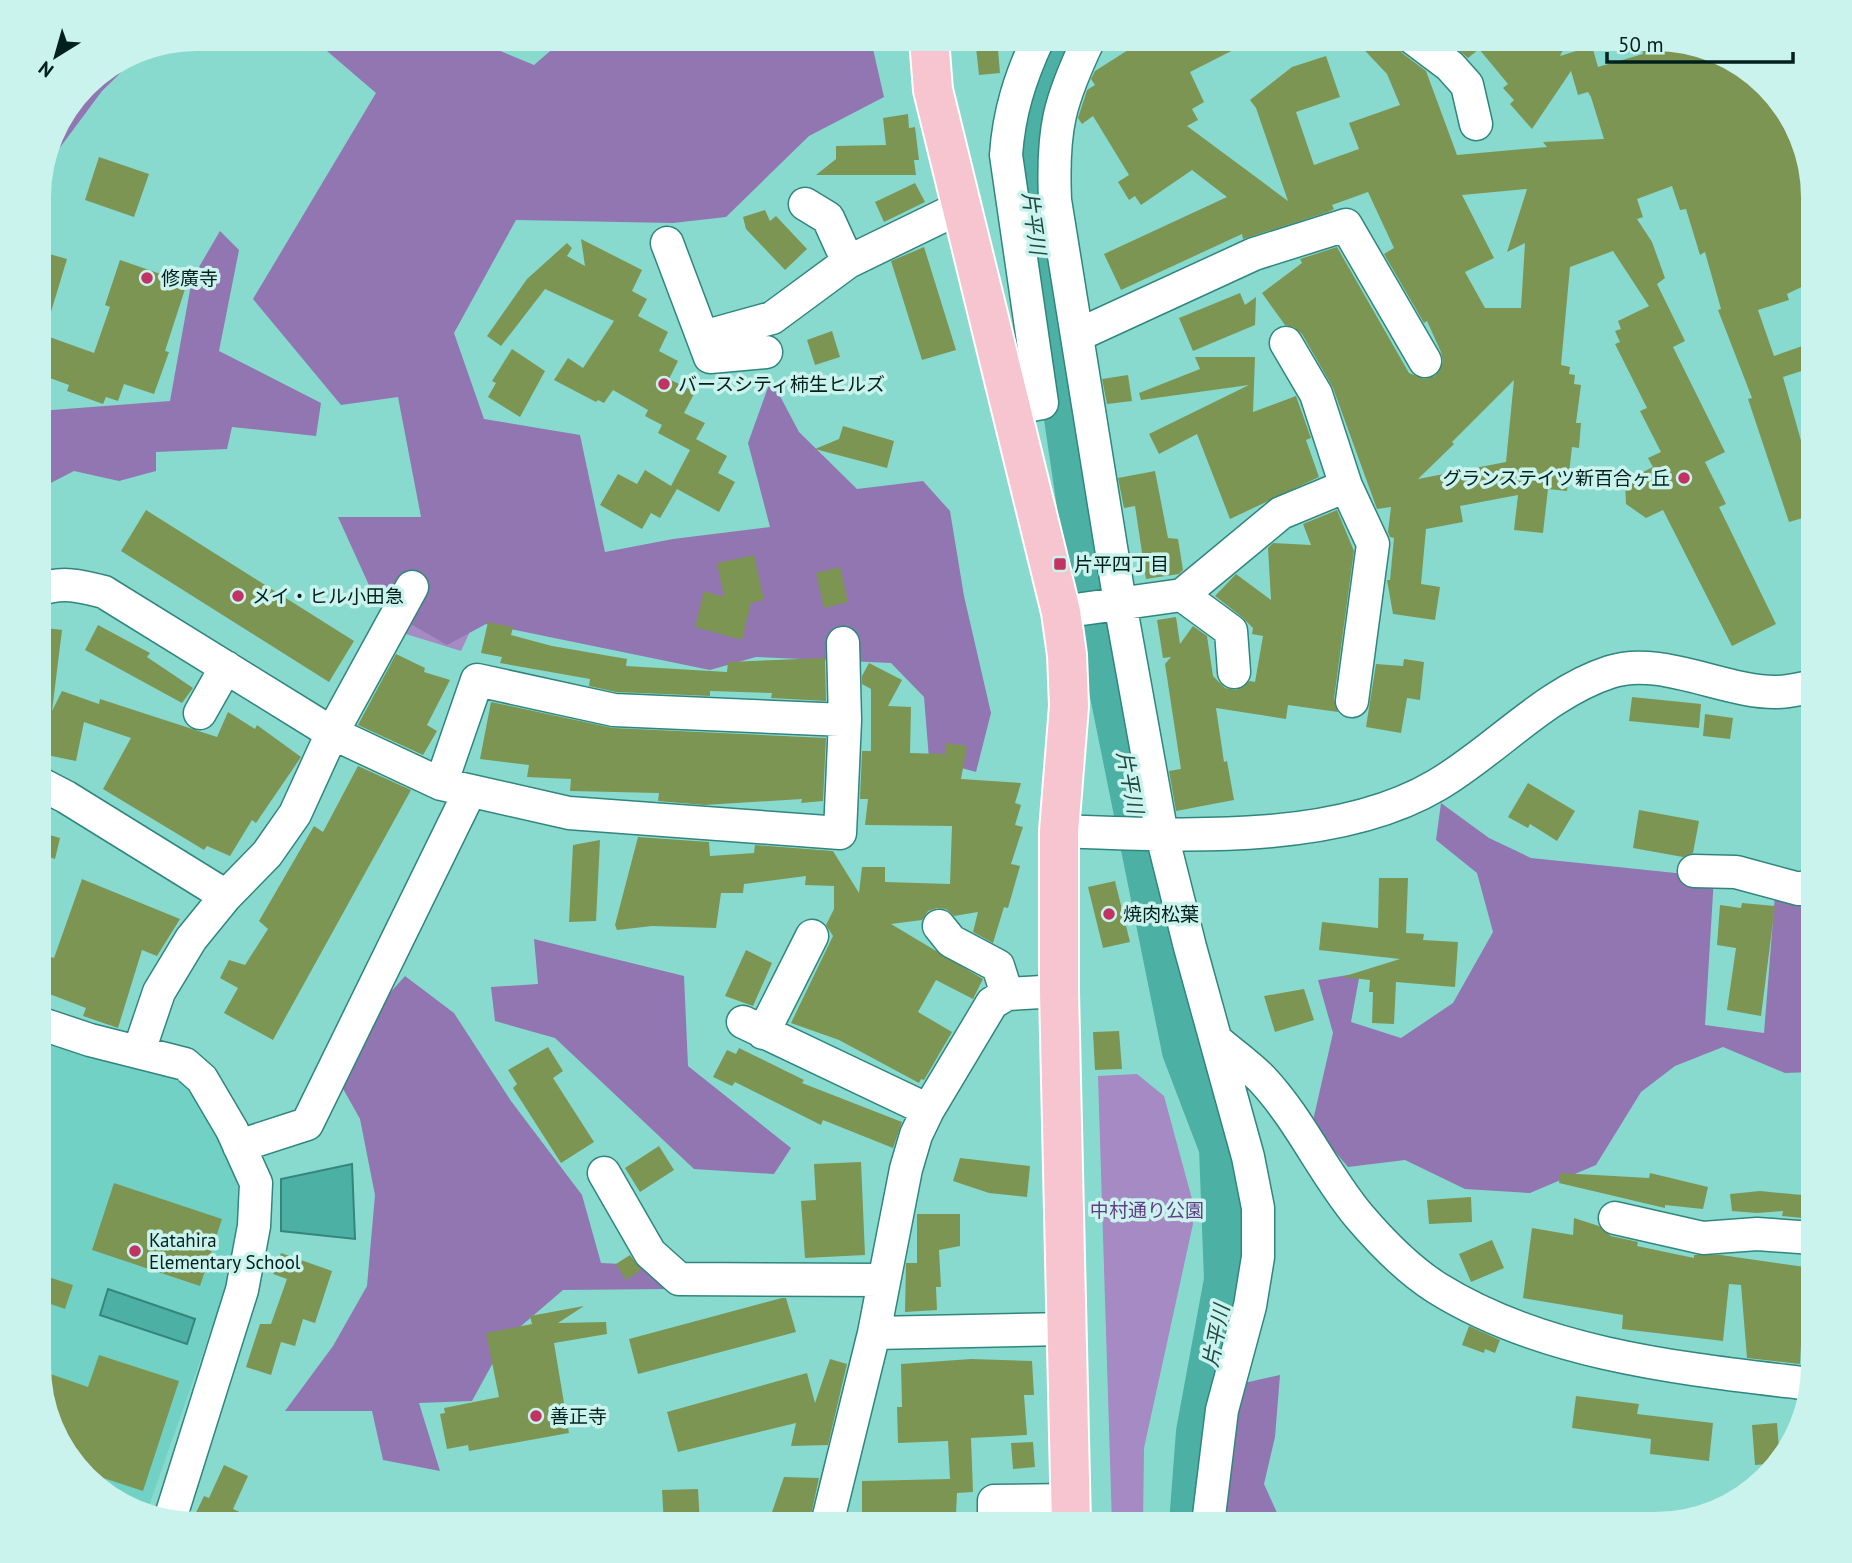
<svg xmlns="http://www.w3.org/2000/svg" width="1852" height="1563" viewBox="0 0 1852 1563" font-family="'PT Sans','Noto Sans JP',sans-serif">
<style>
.built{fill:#72d1c5}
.green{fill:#a58ac4}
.forest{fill:#9276b2}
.water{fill:#4db0a5;stroke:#36857c;stroke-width:2}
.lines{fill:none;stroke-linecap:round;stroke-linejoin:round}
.river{stroke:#4db0a5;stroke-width:44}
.building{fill:#7d9553;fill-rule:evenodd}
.minor-casing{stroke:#30867d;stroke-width:35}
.major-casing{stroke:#fff;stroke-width:42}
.minor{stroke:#fff;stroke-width:32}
.major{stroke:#f7c5d0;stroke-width:38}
.poi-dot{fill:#c03363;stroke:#cbf3ed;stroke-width:2.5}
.labels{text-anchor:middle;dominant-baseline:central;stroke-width:7;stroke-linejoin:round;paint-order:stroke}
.poi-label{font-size:19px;fill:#00201d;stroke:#cbf3ed;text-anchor:start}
.park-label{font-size:19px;fill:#623c88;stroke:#cbf3ed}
.water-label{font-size:21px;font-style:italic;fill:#1e4a45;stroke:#cbf3ed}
</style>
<rect width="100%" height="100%" fill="#88dacf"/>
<path class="built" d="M39,1035L180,1078L218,1134L238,1187V1215L226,1288L146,1514L137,1513L92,1485L55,1436L39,1376Z"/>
<path class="green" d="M413,592L479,612L461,651L406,634Z
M1137,1074L1164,1096L1192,1199L1193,1224L1144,1448L1143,1524H1112L1098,1076Z"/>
<path class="forest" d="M313,39H492L498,50L534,65L564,39H847L873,49L884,97L809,136L726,217L673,223L516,220L454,333L484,419L580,435L605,552L673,539L770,527L748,443L771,379L799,432L857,489L923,481L950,511L964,596L991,713L976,772L929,759L924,697L891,663L756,657L710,670L486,624L447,645L378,605L338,517H421L398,397L341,405L253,299L376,93Z
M145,49L102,91L44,169L55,127L92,78L137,50Z
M220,231L239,250L219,351L321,403L316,436L232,427L227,449L156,452V471L119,481L74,471L39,489V411L170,401L192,279Z
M1441,803L1489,838L1531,858L1714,877L1705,1025L1764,1033L1775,895L1813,897V1072L1785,1073L1723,1047L1675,1066L1641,1092L1596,1165L1530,1193L1465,1189L1405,1160L1348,1167L1312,1125L1333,1033L1318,980L1360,973L1351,1022L1401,1038L1453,1003L1493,932L1477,873L1436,840Z
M534,939L684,976L688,1066L791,1148L774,1174L694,1169L555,1038L495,1021L491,987L538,984Z
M405,976L454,1013L511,1101L582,1195L601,1263L664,1266L669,1289L563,1290L506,1339L472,1401L419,1403L440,1471L383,1460L372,1411H285L333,1346L367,1286L375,1195L360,1119L328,1062Z
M1280,1375L1275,1437L1264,1484L1282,1524H1214L1244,1383Z"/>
<path class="water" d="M352,1164L355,1239L281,1231V1179Z
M108,1289L195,1319L187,1344L100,1315Z"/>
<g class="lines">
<path class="river" d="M1058,39L1044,70L1026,146L1030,200L1045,276L1093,601L1184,1051L1221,1148L1226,1280L1198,1432L1191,1524"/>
</g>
<path class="building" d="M975,38H997L1000,73L979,75Z
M1147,38H1257L1190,72L1204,102L1192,109L1198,120L1187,126L1288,201L1256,108L1250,100L1292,67L1326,56L1340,97L1296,112L1314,165L1359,149L1349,123L1400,105L1387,74L1353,38H1396L1402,53L1426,71L1457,155L1547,147L1543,142L1604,139L1591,97L1588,92L1578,95L1571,71L1532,129L1510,104L1514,100L1503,88L1508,84L1479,49L1468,58L1444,38H1569L1560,56L1592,46L1598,67L1643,54L1641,38H1656L1715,50L1758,77L1774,99L1770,102L1805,154L1814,197V281L1787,294L1789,300L1758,310L1774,356L1814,342V367L1783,377L1813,483V515L1789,522L1748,399L1752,398L1718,310L1721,309L1705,252L1700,255L1686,209L1680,210L1672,186L1637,199L1643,217L1637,219L1652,242L1665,278L1657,284L1685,341L1673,347L1725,452L1705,462L1726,504L1719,507L1776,624L1732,646L1663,510L1646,518L1626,504L1625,481L1653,467L1648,458L1661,452L1640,411L1647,408L1615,344L1620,342L1615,331L1621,329L1618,321L1649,306L1613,251L1570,267L1561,365L1570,367L1569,374L1575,375L1574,384L1581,385L1576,423H1581L1579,448L1572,447L1567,491L1548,489L1543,533L1514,530L1518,495L1460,506L1463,522L1426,529L1421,584L1440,587L1435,620L1393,614L1387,580H1390L1394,538L1390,537L1388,532L1391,507L1377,509L1333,388L1302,334L1294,327L1285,325L1262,293L1302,263L1300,259L1337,247L1409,373L1424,379L1435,376L1443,362L1441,352L1427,321L1424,323L1384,254L1394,248L1368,192L1332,205L1334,209L1328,212L1243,239L1242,234L1121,290L1104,254L1227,197L1192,170L1141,205L1135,196L1129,200L1118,182L1129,175L1093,116L1082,124L1078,118L1087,90L1095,85L1091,79L1095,71ZM1527,189L1507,252L1525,243L1521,308H1485L1465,272L1494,258L1462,195ZM1514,380L1506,462L1418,479L1454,444L1452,442Z
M908,114L909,128L915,127L919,160H914L916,175H816L836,159V146L886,145L883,118Z
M99,157L149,174L134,217L85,200Z
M915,183L925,202L884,222L875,202Z
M765,210L770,221L776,216L807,249L785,270L746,229L743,217Z
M581,239L642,270L632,291L647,299L638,316L668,332L659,351L678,361L669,379L695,392L684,413L705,423L696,439L727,456L718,473L735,482L719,512L677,489L660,518L651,513L642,529L600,505L618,474L637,484L645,470L671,486L690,450L658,433L662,425L645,416L648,410L613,390L604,403L598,400L596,402L554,380L568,358L583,368L614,321L545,289L501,346L487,336L527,279L567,243L572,248L567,256L585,266Z
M924,247L956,350L922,360L891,261Z
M46,253L67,259L44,335L94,353L110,307L105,305L120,260L187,283L165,351L169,352L154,394L124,384L118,401L106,397L103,404L67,391L69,385L39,374V278Z
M1240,293L1245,305L1256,297L1255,325L1193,351L1179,318Z
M832,331L840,357L815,365L807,340Z
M512,349L545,371L520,417L488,397L496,383L492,381Z
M1195,357H1255L1253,412L1296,396L1311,438L1306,440L1319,477L1230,519L1197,434L1159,454L1149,434L1249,385L1141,400L1139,393L1200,369Z
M1128,375L1132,401L1107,404L1102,379Z
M843,426L894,441L887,468L815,449L839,439Z
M1155,471L1168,538L1178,539L1183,570L1179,574L1146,579L1135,506L1124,508L1118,478Z
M146,510L354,641L329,682L121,551Z
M1337,510L1354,551L1334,699L1338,712L1288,705L1286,719L1216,708L1224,762L1227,761L1234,800L1176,811L1169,771L1181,769L1165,664L1171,657L1163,658L1157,620L1176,617L1180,644L1193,626L1207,636L1213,676L1225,688L1236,690L1250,681L1255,682L1263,636L1252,634L1253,628L1242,617L1215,596L1236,574L1271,600L1268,548L1273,543L1311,545L1303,524Z
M754,555L764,600L751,603L742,640L695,627L704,591L724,597L717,563Z
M840,567L848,602L824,608L816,573Z
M488,622L513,627L511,635L552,646L627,659L626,666L727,672L728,662L825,658L826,701L771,698L772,693L710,691V696L616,692L589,686L590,679L500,663L502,657L481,653Z
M98,625L150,653L147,657L193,688L182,703L85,650Z
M39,627L62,630L52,711L62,691L99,704L100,699L217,737L228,712L255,729L257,725L301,757L256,823L252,820L230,856L207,846L204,850L103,789L131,738L84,722L76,761L42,754L51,713L39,712Z
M396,654L425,668L424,672L450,680L427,725L437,731L423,755L358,725Z
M1404,659L1424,662L1420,700L1407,698L1401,733L1366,727L1376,664L1403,666Z
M869,663L902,680L888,706L911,707L910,753L945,754L946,743L967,746L961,779L1021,783L1015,803L1021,805L1015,825L1023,827L1011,864L1020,866L1008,908L1004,907L993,943L973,932L978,912L954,916L946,909L937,908L928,911L922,920L891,924L983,979L973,999L936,980L918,1012L952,1032L924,1080L921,1079L919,1083L839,1040L791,1023L833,936L826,925L834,909V886L805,885L806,876L744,884L743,893H721L716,928L652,926L617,930L615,925L638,837L709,842L710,856L754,853L755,845L833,851L859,893L862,867H885V882L950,884L952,826L865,825L868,799H860L862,751H871V689L862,684V676Z
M1632,697L1701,704L1699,728L1629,721Z
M491,702L613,728L826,738L823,801L801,803L802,799L704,805L658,801L659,793L570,791L571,779L527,777L529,765L480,759Z
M1705,714L1733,718L1730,739L1703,736Z
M358,766L411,790L273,1040L224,1013L238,988L220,978L229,960L245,965L268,929L259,921L314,826L323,832Z
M1528,783L1575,811L1557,841L1530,824L1528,828L1508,817Z
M1639,810L1699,821L1693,853L1683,857L1633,848Z
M39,832L60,838L55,859L39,854Z
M600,840L596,921L569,922L573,845Z
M1379,878H1408L1406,933L1424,934L1423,940L1458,942L1455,987L1396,982L1394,1024L1372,1023L1373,992H1369L1370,980L1342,977L1400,959L1319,950L1322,922L1378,928Z
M82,879L180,919L157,956L142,950L118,1028L83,1016L86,1008L39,990V953L54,958Z
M1115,881L1130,942L1103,948L1088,887Z
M1742,903L1775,906L1761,1016L1727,1010L1736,948L1717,945L1720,905L1741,908Z
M746,950L772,963L753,1006L725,996Z
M1304,989L1314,1020L1275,1032L1264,996Z
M1119,1031L1122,1069L1095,1070L1093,1032Z
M548,1047L563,1071L553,1078L594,1142L561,1163L513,1088L517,1084L508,1070Z
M739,1048L804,1080L802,1083L902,1122L893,1148L823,1120L821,1125L735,1082L732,1086L713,1077L727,1050L736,1054Z
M659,1146L674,1170L640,1192L625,1168Z
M960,1158L1030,1166L1027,1197L989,1193L953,1181Z
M861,1162L865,1255L805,1258L801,1201L816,1200L814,1164Z
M1560,1173L1649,1178L1650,1173L1708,1187L1703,1209L1665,1205V1208L1559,1183Z
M114,1183L222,1219L200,1286L92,1250Z
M1760,1191L1813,1196V1219L1782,1216L1783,1211L1757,1213L1732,1211L1730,1194Z
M1471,1197L1472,1222L1429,1224L1427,1200Z
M917,1214H960V1246L939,1250L941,1287H936L937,1310L905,1312L906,1263H917Z
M1574,1218L1599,1226L1611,1236L1638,1242L1637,1246L1694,1258V1255H1721L1805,1267L1800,1364L1747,1358L1741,1285L1729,1284L1723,1341L1622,1329L1623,1315L1523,1298L1532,1228L1573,1235Z
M1492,1240L1504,1268L1471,1282L1459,1254Z
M281,1253L332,1271L315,1323L303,1319L295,1346L281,1342L271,1375L246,1367L260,1324H271L287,1279L273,1274Z
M630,1255L641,1270L626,1280L616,1264Z
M39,1274L73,1285L65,1309L39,1300Z
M782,1298H786L796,1332L638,1374L629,1339Z
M584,1306L558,1323L606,1322L607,1334L554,1343L569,1433L469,1451L468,1445L447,1449L440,1414L445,1413L444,1408L499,1397L486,1333L532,1324L530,1316Z
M1469,1326L1500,1340L1495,1353L1485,1349L1484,1353L1462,1345Z
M99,1355L179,1381L143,1491L82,1471L55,1436L39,1370L88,1387Z
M830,1359L847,1364L828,1445L791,1446L796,1423L678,1452L667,1412L807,1373L815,1403Z
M971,1359L1032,1361L1034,1395H1024L1027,1435L971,1438L973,1492L957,1493L956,1514H862V1481L950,1479L948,1441L898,1443L897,1407H902L901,1364Z
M1576,1396L1639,1404L1637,1414L1713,1423L1709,1461L1650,1454L1651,1439L1572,1428Z
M1777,1423L1780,1461L1779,1463L1755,1465L1752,1425Z
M1033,1442L1035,1467L1013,1469L1011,1443Z
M224,1465L248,1476L233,1509L266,1524L191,1523L204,1496L209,1498Z
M784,1477L819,1478L809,1524H768Z
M698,1489L700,1524H664L662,1490Z"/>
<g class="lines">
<g class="minor-casing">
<path id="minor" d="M1089,39C1059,102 1052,129 1055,200L1120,603L1162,835L1190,947L1248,1157L1258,1208V1257L1250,1306L1222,1410L1208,1524
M1414,39L1450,66L1467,85L1476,124
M805,204L828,218L848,262
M667,243L710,357L766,352
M1078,335L1254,254L1346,225L1425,361
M703,337L772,318L848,262L961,207
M1286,343L1316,394L1346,486L1373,544L1352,701
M1011,409L1042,403L1006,155C1009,112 1020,78 1038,39
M39,590C61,581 81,586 104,592L332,733L441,784L569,813L840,833L845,720L843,643
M1182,595L1231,631L1234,672
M1061,612L1182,595L1281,513L1346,486
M200,713L226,667
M39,783L66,797L226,896
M441,784L477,680L614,710L845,720
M1059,831C1176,835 1334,846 1437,785C1495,751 1545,693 1610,672C1660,655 1725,693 1777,692C1789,692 1802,688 1813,687
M1694,871L1736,872L1799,889L1813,885
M939,926L951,941L998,966L1007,994
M743,1022L928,1110
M39,1023L90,1040L185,1064L202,1079L232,1130L256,1183L254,1226L242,1290L170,1519
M763,1033L812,936
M1216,1040C1231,1053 1247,1064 1261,1078C1300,1119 1323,1173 1359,1216C1382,1243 1407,1269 1437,1288C1546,1356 1686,1369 1810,1384
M139,1051L159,992L191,939L226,896L267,854L295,814L332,733L412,587
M239,1146L307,1124L470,791
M604,1173L650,1253L679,1279L884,1280
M1615,1218L1703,1238L1757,1234L1813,1238
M874,1333L1066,1329
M827,1524L874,1333L906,1169L916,1135L928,1110L992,1003L1007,994L1059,991
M994,1524V1501L1071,1500"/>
</g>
<g class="major-casing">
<path id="major" d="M929,39L933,90L1061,612L1067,655L1069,706L1059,831V991L1071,1524"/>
</g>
<use href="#minor" class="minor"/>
<use href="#major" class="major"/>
</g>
<g class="poi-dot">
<circle cx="147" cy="278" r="7"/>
<circle cx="664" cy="384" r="7"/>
<circle cx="1684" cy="478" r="7"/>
<rect x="1053" y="557" width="14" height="14" rx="3.5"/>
<circle cx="238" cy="596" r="7"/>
<circle cx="1109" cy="914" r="7"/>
<circle cx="135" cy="1251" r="7"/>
<circle cx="536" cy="1416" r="7"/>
</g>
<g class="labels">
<g class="poi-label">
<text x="161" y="278">修廣寺</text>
<text x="678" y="384">バースシティ柿生ヒルズ</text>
<text x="1670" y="478" text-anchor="end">グランステイツ新百合ヶ丘</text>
<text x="1074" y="564">片平四丁目</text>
<text x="252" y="596">メイ・ヒル小田急</text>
<text x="1123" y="914">焼肉松葉</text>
<text x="149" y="1240">Katahira<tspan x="149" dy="22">Elementary School</tspan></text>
<text x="550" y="1416">善正寺</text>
</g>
<g class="park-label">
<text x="1147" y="1210">中村通り公園</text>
</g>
<g class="water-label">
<text transform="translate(1034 223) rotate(82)">片平川</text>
<text transform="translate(1130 782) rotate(79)">片平川</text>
<text transform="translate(1216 1336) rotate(-79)">片平川</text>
</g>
</g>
<path d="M0 0H1852V1563H0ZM197 51H1655A146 146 0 0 1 1801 197V1366A146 146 0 0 1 1655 1512H197A146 146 0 0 1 51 1366V197A146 146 0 0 1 197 51Z" fill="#cbf3ed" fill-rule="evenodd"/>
<g transform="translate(56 56) rotate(217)" stroke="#cbf3ed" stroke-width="5" paint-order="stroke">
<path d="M0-5L12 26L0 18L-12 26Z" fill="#00201d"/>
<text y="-10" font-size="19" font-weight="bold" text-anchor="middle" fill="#00201d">N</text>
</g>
<path d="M1607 52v10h186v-10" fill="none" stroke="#00201d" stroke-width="3.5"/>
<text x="1618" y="52" font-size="21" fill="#00201d" stroke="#cbf3ed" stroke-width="5" paint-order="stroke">50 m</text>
</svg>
